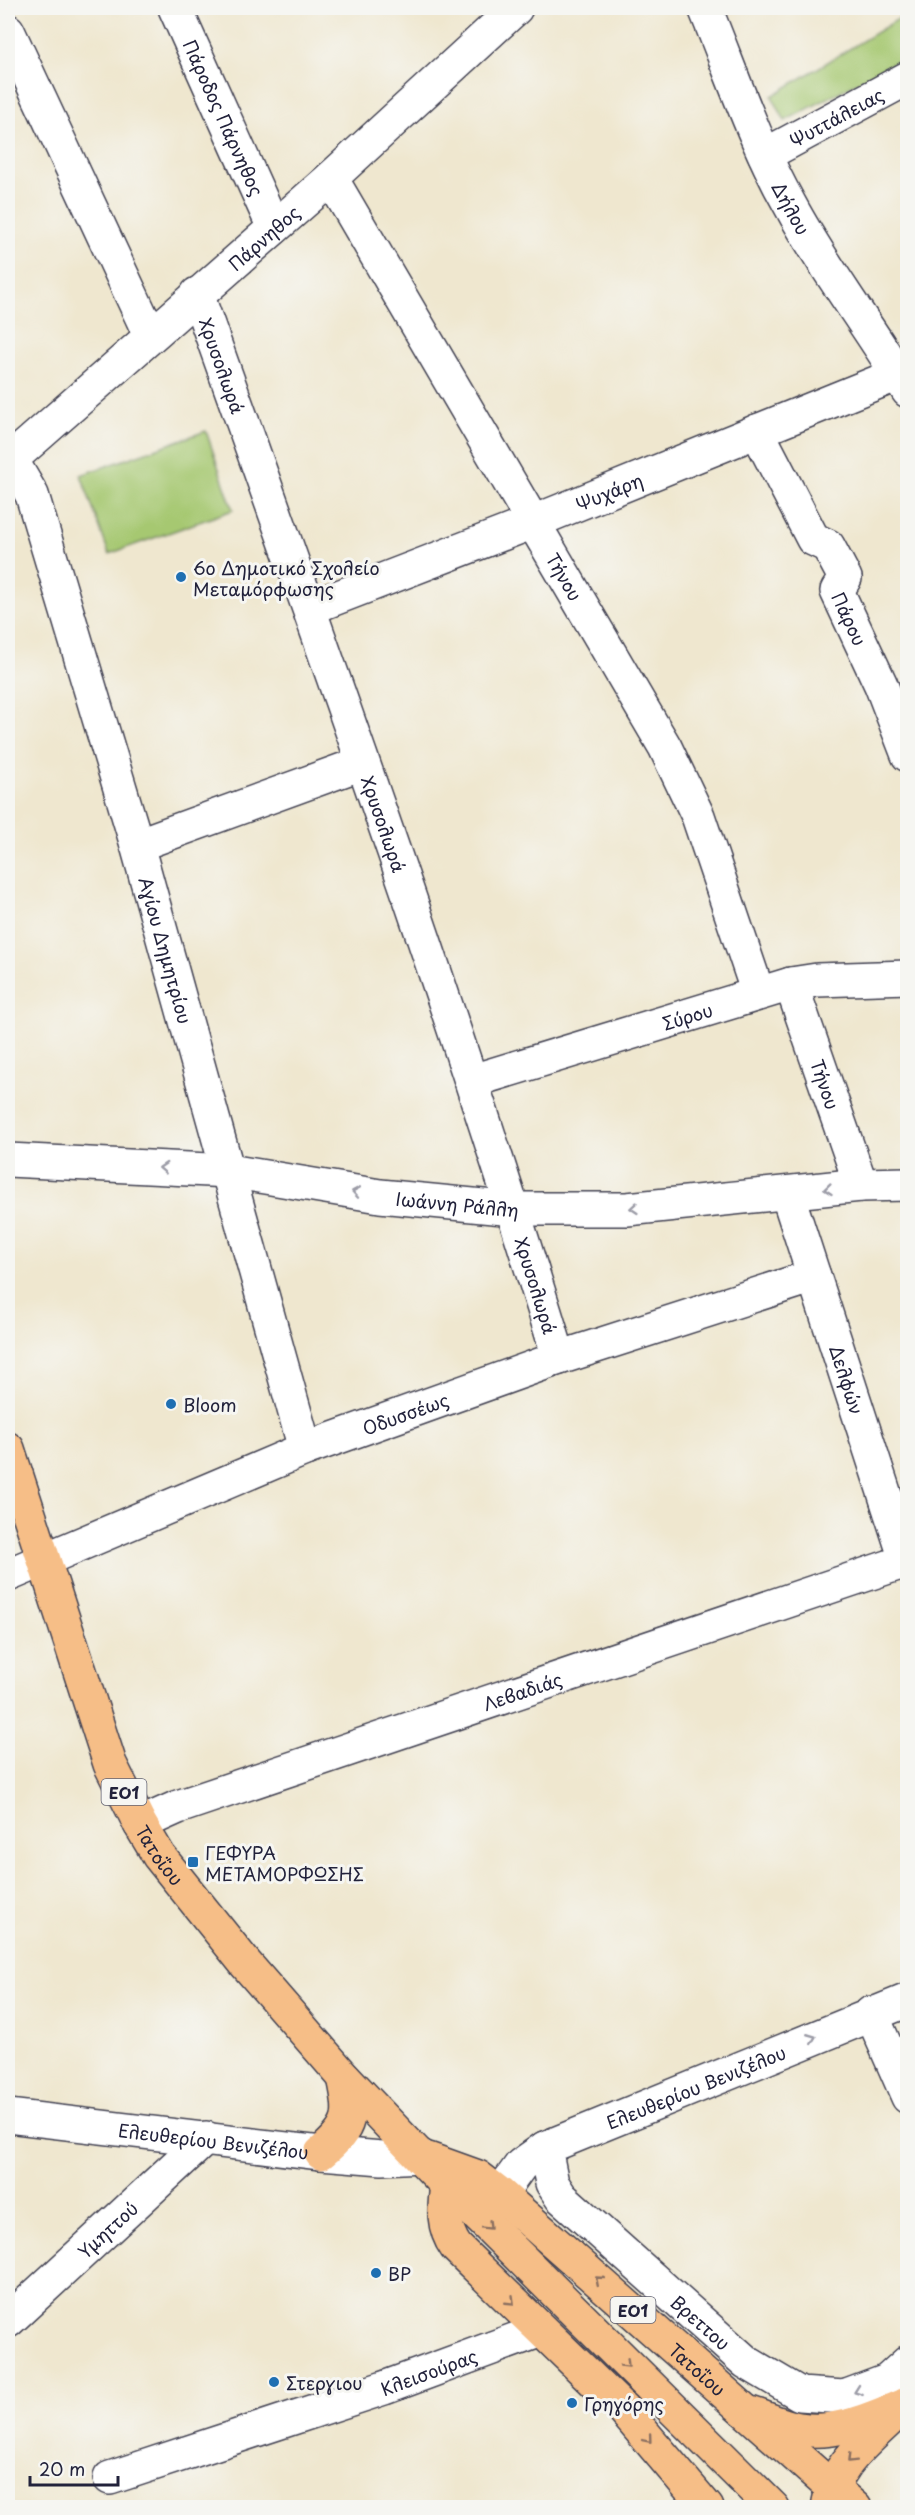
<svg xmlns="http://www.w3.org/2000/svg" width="915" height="2515" viewBox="0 0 915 2515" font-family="'Playpen Sans',sans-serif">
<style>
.green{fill:#a6c871;stroke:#647556;stroke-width:1.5}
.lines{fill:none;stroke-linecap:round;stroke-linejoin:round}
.minor-casing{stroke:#414051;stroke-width:36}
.major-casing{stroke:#414051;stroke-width:36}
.highway-casing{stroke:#414051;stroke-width:36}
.minor{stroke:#fff;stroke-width:33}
.major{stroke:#f6be87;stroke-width:33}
.highway{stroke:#f6be87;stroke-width:33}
.oneway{stroke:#9c9ca7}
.oneway2{stroke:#8c7061}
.poi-dot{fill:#1f6fb2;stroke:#f6f6f2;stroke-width:2}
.labels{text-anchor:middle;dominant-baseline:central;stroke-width:6;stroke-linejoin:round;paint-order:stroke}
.shield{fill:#f6f6f2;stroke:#626272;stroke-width:1.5}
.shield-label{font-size:16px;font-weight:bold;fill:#22223b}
.street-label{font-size:18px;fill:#22223b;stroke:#f6f6f2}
.poi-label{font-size:18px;fill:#22223b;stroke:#f6f6f2;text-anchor:start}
</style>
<rect width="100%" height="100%" fill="#f6f6f2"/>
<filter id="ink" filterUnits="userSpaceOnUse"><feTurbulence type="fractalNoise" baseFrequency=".0167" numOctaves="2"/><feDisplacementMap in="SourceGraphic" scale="12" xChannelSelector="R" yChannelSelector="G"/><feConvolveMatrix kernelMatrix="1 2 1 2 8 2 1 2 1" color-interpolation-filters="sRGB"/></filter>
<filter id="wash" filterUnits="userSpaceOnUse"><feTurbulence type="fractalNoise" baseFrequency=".008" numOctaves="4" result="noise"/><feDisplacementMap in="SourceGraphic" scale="24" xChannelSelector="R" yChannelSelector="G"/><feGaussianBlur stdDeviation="1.35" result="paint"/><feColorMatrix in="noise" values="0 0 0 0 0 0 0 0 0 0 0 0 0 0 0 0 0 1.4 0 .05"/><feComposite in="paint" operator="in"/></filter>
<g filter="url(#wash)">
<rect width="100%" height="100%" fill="#efe7cf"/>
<path class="green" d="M903,16L907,24V56L785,121L772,96Z
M206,431L233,510L109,554L81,475Z"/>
</g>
<g filter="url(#ink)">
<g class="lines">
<g class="minor-casing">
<g id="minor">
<path id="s1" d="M175,8L274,228"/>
<path id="s2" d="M705,8C732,74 755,143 790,205C825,270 870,328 908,391"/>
<path d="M8,31L150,335"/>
<path id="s3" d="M765,155L908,78"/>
<path id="s4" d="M331,178L665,747L698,816L758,993"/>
<path id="s5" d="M197,294C323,647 450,1000 559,1358"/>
<path id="s6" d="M757,431L813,539L828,546L845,578L837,591L881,685L908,755"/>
<path id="s7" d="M8,454L32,495L137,845L305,1449"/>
<path id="s8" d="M8,462L331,178L516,8"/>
<path id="s9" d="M310,608L533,522L908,370"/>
<path d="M137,845L362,763"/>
<path id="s10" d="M791,984L861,1185"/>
<path id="s11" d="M472,1081L791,984L817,980L908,977"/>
<path id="s12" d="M8,1160L229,1171L380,1196L514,1209H627L861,1185L908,1184"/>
<path id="s13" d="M787,1193L908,1566"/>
<path id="s14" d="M8,1575L305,1449L559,1358L814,1276"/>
<path id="s15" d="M140,1824L178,1807L906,1561"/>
<path d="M871,2013L908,2097"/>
<path id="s16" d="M8,2116L321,2153L382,2158L421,2156"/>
<path id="s17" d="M545,2148L552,2183L561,2197L746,2362L800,2394L844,2397L887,2381L908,2362"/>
<path id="s18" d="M500,2194L521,2165L545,2148L908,2000"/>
<path id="s19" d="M8,2321L206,2138"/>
<path id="s20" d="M110,2478L384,2388L541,2330"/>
</g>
</g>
<g class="major-casing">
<g id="major">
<path id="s21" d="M8,1449L110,1764L140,1824L159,1856L245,1963L344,2077L447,2185L773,2508"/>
<path d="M321,2153C353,2126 352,2116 344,2077"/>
<path id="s22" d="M428,2159L478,2177L500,2194L855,2508"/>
<path d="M447,2185C444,2208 442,2227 456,2247L622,2408L707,2508"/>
</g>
</g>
<g class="highway-casing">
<path id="highway" d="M750,2413C766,2418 784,2427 800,2429C836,2435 872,2418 904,2405
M828,2508C834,2464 866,2443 895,2414"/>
</g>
<use href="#minor" class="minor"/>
<use href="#major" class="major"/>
<use href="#highway" class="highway"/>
</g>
<defs><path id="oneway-chevron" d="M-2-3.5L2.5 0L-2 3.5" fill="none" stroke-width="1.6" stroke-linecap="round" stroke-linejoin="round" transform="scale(1.5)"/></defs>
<g class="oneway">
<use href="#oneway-chevron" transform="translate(163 1168) rotate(-177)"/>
<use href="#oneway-chevron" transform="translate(828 1189) rotate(174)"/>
<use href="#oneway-chevron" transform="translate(356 1192) rotate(-170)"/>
<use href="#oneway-chevron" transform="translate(634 1208) rotate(175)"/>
<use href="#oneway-chevron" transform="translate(812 2038) rotate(-22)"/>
<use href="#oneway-chevron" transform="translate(858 2391) rotate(160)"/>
</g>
<g class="oneway2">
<use href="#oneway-chevron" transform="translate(488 2226) rotate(45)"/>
<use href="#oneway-chevron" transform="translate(599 2280) rotate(-139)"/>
<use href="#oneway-chevron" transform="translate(511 2301) rotate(44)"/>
<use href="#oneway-chevron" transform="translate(626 2364) rotate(45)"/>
<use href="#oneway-chevron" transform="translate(648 2439) rotate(50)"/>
<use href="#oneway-chevron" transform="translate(851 2459) rotate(135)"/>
</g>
</g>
<g class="poi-dot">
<circle cx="181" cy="577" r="6"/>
<circle cx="171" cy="1404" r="6"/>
<rect x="187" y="1856" width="12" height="12" rx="3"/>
<circle cx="376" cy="2273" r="6"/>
<circle cx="274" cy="2382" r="6"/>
<circle cx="572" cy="2403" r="6"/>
</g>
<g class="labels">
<g class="shield">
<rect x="101.5" y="1779" width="45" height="26" rx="4.5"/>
<rect x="610.5" y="2297" width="45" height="26" rx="4.5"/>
</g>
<g class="shield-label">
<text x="124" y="1792">ΕΟ1</text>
<text x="633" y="2310">ΕΟ1</text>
</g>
<g class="street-label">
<text stroke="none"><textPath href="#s3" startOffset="81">Ψυττάλειας</textPath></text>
<text stroke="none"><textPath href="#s1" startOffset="120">Πάροδος Πάρνηθος</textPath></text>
<text stroke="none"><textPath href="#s2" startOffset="218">Δήλου</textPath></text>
<text stroke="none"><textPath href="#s8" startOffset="340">Πάρνηθος</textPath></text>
<text stroke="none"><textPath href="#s5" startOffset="76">Χρυσολωρά</textPath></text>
<text stroke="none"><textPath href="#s9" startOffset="321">Ψυχάρη</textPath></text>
<text stroke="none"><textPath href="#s4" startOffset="462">Τήνου</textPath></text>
<text stroke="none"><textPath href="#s6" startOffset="220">Πάρου</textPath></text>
<text stroke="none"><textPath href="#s5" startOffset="562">Χρυσολωρά</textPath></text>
<text stroke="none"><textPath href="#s7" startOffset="522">Αγίου Δημητρίου</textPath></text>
<text stroke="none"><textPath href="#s11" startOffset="225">Σύρου</textPath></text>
<text stroke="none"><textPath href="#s10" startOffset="106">Τήνου</textPath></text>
<text stroke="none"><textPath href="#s12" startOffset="452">Ιωάννη Ράλλη</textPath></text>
<text stroke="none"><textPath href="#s5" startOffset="1048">Χρυσολωρά</textPath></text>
<text stroke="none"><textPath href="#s13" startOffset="196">Δελφών</textPath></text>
<text stroke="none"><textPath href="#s14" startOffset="429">Οδυσσέως</textPath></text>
<text stroke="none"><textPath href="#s15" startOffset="405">Λεβαδιάς</textPath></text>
<text stroke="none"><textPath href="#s21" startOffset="435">Τατοΐου</textPath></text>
<text stroke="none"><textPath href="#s18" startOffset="228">Ελευθερίου Βενιζέλου</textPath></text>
<text stroke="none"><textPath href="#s16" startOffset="207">Ελευθερίου Βενιζέλου</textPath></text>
<text stroke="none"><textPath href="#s19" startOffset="135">Υμηττού</textPath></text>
<text stroke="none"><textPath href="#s17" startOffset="240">Βρεττου</textPath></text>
<text stroke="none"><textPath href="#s22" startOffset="345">Τατοΐου</textPath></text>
<text stroke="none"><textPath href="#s20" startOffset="336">Κλεισούρας</textPath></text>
</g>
<g class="poi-label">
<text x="193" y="567">6ο Δημοτικό Σχολείο<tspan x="193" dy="21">Μεταμόρφωσης</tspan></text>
<text x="183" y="1404">Bloom</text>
<text x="205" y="1852">ΓΕΦΥΡΑ<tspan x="205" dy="21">ΜΕΤΑΜΟΡΦΩΣΗΣ</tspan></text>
<text x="388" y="2273">BP</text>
<text x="286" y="2382">Στεργιου</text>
<text x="584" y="2403">Γρηγόρης</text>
</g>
</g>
<rect width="915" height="2515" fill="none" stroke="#f6f6f2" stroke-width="30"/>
<path d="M30 2476v9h88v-9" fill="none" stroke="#22223b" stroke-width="3"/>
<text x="39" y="2476" font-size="18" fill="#22223b" stroke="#f6f6f2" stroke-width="4.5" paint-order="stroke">20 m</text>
</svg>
